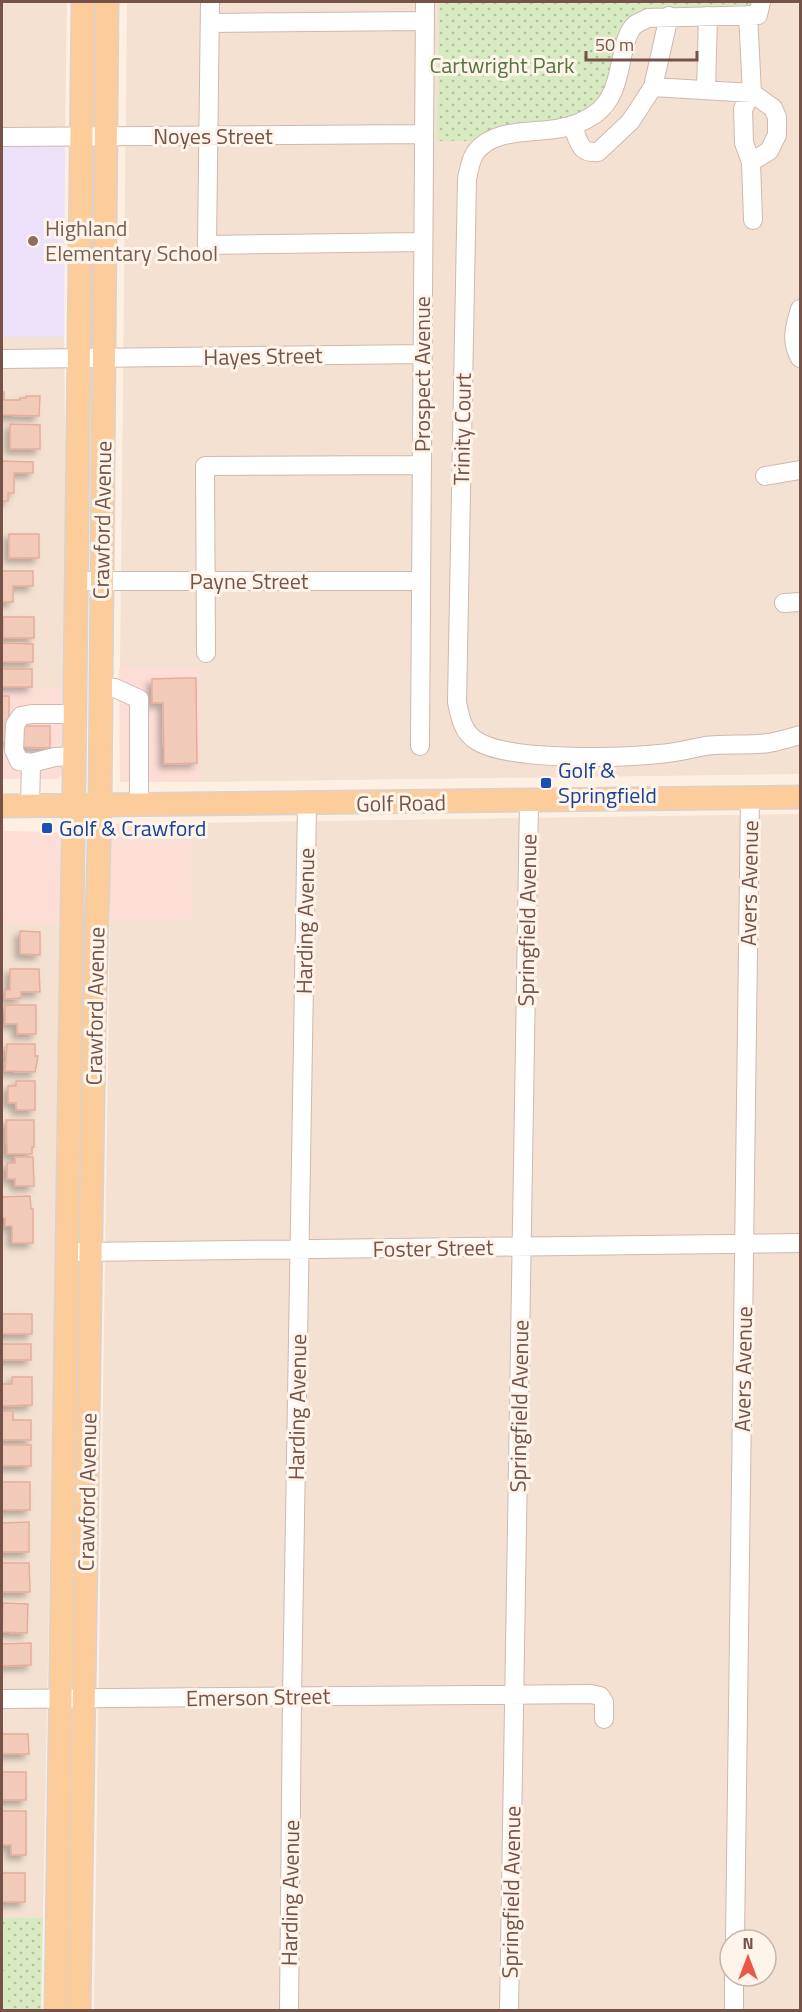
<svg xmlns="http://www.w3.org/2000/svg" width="802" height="2012" viewBox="0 0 802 2012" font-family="'Titillium Web',sans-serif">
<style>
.residential{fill:#f4e1d1;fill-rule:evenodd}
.commercial{fill:#fdded7}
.education{fill:#ede0f9}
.park{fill:url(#park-dots)}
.pitch{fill:#d7eac1}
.building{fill:#f2caba;stroke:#e5ae9a;stroke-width:1.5;filter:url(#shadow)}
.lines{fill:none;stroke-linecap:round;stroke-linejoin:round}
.minor-casing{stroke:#d0b8ad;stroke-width:20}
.major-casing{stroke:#dbd2d0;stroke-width:25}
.minor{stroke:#fff;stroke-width:18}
.major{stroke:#fccd9a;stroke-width:22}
.education-dot{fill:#8d6e63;stroke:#fff4ea;stroke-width:2}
.transit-dot{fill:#1a4fb4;stroke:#fff4ea;stroke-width:2}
.labels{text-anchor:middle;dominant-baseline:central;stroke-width:6;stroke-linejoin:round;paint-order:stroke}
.park-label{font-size:22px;fill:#54753e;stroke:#fff4ea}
.street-label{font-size:22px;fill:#755349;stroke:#fff4ea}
.education-label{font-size:22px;fill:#785e54;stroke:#fff4ea;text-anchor:start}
.transit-label{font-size:22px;fill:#164399;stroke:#fff4ea;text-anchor:start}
</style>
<defs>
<pattern id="park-dots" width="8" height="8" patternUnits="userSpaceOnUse" patternTransform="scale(1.5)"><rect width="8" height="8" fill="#d7eac1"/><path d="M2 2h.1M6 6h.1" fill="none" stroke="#b3c09f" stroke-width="1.8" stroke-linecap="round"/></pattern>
<filter id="shadow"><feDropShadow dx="-4.5" dy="4.5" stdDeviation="3" flood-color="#0004"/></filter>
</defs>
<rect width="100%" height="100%" fill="#fdf0e3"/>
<path class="residential" d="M2,2H67L65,145L2,144Z
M127,2H800V774L200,782V668H120Z
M2,337H64L68,688H2Z
M800,814V2010H94L110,919H191L190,823ZM730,1940H766V1976H730Z
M2,924H62L43,1918H2Z"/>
<path class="commercial" d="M119,668H200V782H120Z
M2,688H68L67,768L58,779H2Z
M190,823L191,919H110L109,824Z
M2,831L60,832L62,924H2Z"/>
<path class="education" d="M2,144L65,145L64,337H2Z"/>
<path class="park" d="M439,2H753L752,6L656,8L644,11L603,99L578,117L481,141H437Z
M2,1918H43L41,2010H2Z"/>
<path class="pitch" d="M2,1931H6V1970H2Z
M2,1971H6V2010H2Z"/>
<path class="building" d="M2,392H4V400H20V398H26V396H40L39,416L2,415Z
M10,424L40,425V449H10Z
M2,461L33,462V473H14V493H8V501H2Z
M9,534H39V558H9Z
M2,571H33V586H13V602H2Z
M3,617H34V638H3Z
M2,643L33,644V662H2Z
M2,669H32V687H2Z
M184,678H196L197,763L164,764L163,703H152V679Z
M2,696H9V743H2Z
M17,726H50V748L17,747Z
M20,931L40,932V955L20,954Z
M10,969H39L40,992H21V998L5,999V990H10Z
M5,1005H36V1034H17V1024H5Z
M7,1044H35V1056H38L35,1072L5,1071Z
M16,1081H35V1110H16V1103H8V1086H16Z
M6,1120H34V1147H32V1154H7Z
M15,1157H33L34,1186H15V1179H7V1163H15Z
M30,1196L31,1209H33V1243H12V1226H5V1218H2V1197Z
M2,1314H32V1334H2Z
M2,1344H31V1360H2Z
M12,1377H32V1405L2,1406V1384H12Z
M2,1411H13V1420H31V1440H2Z
M2,1445H31V1466H2Z
M2,1482H30V1510H2Z
M29,1522V1552H2V1523Z
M2,1563H29L30,1592H2Z
M3,1603L28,1604L27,1633L2,1632Z
M31,1643V1665L2,1666V1644Z
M2,1734H28L29,1754H2Z
M2,1772H26V1800H2Z
M2,1811H26V1855H11V1845H2Z
M2,1873H25V1902H2Z"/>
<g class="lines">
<g class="minor-casing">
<path id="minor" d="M210,2L207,245L423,242
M761,2L758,15L648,18C644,20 640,22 636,24C616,40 627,92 595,114C585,121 573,126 561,128C534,134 494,127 475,153C470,161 469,170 467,179L457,702C460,717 463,733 477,741C508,761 621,758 659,754C675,753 690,749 705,746C726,743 748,746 769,743C780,741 790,738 800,735
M748,15L752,93L743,109L744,143L751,162L753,220
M210,23L424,21
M653,87L752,93L773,108L777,117V135L769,151L751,162
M706,90L708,16
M572,125C579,141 579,154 598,152L630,122L653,87L669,16
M2,137L424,134
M800,309C795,326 790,341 800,358
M2,359L423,354
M765,476L800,470
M77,581H421
M784,603L800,602
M206,653L205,466L422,465
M101,688H115L139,699V806
M420,746L425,2
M31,763L55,757L75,756
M30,806L31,763L19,761L14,750L15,725L21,716L32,714H75
M79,1252L800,1243
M2,1699L591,1694L600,1696L604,1702V1719
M735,1940L750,798
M289,2010L292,1697L307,804
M509,2010L529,801
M734,2010V1976"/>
</g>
<g class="major-casing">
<path id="major" d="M2,806L800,797
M56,2010L74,779L83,2
M79,2010L94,1031L100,806L107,2"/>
</g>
<use href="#minor" class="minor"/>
<use href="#major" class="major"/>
</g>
<circle class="education-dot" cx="33" cy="241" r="6"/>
<g class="transit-dot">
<rect x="540" y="777" width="12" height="12" rx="3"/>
<rect x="41" y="822" width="12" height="12" rx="3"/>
</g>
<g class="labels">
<g class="park-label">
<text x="502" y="65">Cartwright Park</text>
</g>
<g class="street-label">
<text x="213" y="136">Noyes Street</text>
<text transform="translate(263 356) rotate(-1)">Hayes Street</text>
<text transform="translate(422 374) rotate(-90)">Prospect Avenue</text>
<text transform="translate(462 429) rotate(-89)">Trinity Court</text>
<text transform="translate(102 520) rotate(-89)">Crawford Avenue</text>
<text x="249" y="581">Payne Street</text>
<text transform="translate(401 803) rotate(-1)">Golf Road</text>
<text transform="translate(749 883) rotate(-89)">Avers Avenue</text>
<text transform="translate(527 920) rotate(-89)">Springfield Avenue</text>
<text transform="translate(305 921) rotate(-89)">Harding Avenue</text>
<text transform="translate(95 1006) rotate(-89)">Crawford Avenue</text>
<text transform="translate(433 1248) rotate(-1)">Foster Street</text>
<text transform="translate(743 1369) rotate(-89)">Avers Avenue</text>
<text transform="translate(519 1406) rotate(-89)">Springfield Avenue</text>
<text transform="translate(297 1407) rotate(-89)">Harding Avenue</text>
<text transform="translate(87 1492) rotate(-89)">Crawford Avenue</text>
<text transform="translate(258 1697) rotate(-1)">Emerson Street</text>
<text transform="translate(511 1892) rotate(-89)">Springfield Avenue</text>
<text transform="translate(290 1893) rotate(-89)">Harding Avenue</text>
</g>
<g class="education-label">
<text x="45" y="228">Highland<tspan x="45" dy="25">Elementary School</tspan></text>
</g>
<g class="transit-label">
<text x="558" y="770">Golf &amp;<tspan x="558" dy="25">Springfield</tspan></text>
<text x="59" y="828">Golf &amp; Crawford</text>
</g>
</g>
<rect width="802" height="2012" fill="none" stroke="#755349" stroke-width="6"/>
<g transform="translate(748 1958)"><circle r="28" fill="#fff4ea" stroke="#c8b4aa" stroke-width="1.5"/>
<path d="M0-4.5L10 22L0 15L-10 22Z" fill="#e95846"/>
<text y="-9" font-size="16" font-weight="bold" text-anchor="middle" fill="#755349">N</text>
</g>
<path d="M586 51v9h111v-9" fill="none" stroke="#755349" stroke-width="3"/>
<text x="595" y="51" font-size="18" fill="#755349" stroke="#fff4ea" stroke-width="4.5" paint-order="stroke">50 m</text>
</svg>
